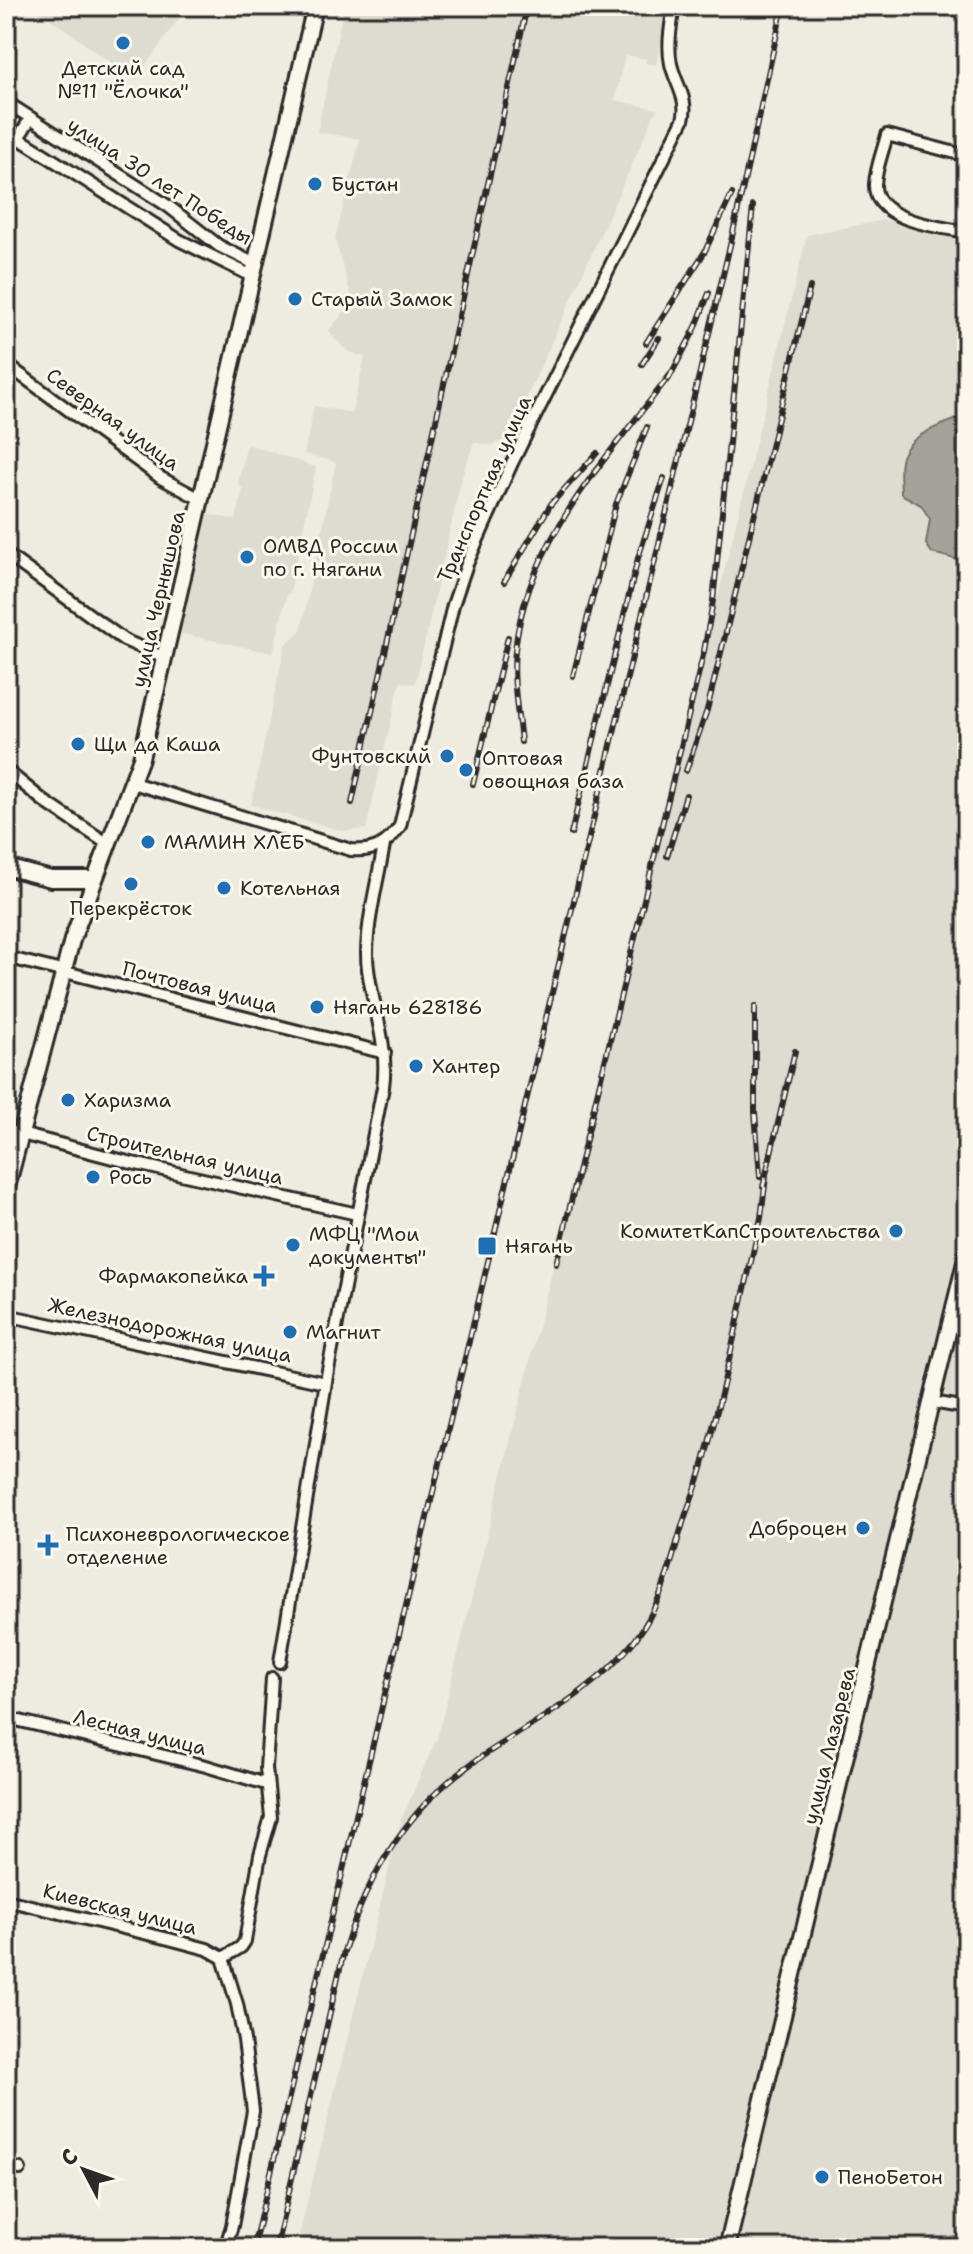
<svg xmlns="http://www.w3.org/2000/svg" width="973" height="2254" viewBox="0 0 973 2254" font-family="'Shantell Sans',sans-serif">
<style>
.built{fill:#dedbd1}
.water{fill:#a4a29a;stroke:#74726e;stroke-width:2}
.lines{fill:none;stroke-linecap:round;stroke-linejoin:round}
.street-casing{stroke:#2b2b2b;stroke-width:16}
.secondary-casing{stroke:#2b2b2b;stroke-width:20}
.street{stroke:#fbf7ec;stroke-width:10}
.secondary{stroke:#fbf7ec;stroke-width:14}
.rail-casing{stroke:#2b2b2b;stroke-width:6}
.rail{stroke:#fbf7ec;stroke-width:3;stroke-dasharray:9;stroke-linecap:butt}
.poi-dot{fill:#1f6fb2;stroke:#fbf7ec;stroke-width:3}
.labels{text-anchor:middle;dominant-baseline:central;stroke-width:6;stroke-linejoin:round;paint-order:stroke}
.poi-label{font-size:20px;fill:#2b2b2b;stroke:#fbf7ec;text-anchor:start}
.street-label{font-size:20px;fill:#2b2b2b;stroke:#fbf7ec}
</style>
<rect width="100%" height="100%" fill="#eeebe0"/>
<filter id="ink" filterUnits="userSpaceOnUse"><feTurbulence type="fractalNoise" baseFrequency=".0125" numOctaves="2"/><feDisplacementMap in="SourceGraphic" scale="16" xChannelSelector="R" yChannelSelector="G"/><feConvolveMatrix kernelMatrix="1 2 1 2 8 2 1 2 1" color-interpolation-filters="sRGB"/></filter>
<g filter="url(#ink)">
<path class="built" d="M33,6H188L135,80Z
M344,6H668L656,65L646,63V59L625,55L615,100L657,109L507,441L488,445L474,442L462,477L415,684L400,682L366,829L343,831L251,805L285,645L301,630L336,462L304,454L314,406L352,413L365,357L347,351L328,331L353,302L335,239L360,139L317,132Z
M884,220L967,239V2248H296L401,1820L438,1735L807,235Z
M247,444L316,467L290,593L287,594L273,653L178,633L206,514L236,520L243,489L238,483Z"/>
<path class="water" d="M963,417H967L966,562L932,553L926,544L930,519L921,505L901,494C901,483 899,471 901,461C906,435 941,425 963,417Z"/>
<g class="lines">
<g class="street-casing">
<path id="street" d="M296,6L313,14
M6,102L168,206L219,246L255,264
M6,130L179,240L252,276
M18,138L31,118
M967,156L887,135C883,151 876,168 875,184C873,221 941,227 967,232
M6,364L161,478L202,500
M6,554L124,640L165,658
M6,770L45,802L108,844
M133,783L351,850C374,852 387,845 400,826L453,605L467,564L512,463L683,120C689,99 675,83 671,64C667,45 671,25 674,6
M6,957L385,1053
M6,1130L128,1162L357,1214
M6,1315L325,1383
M932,1402L967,1408
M280,1662L328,1370L383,1087C389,1042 373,1011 368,969C363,935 378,880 384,845
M6,1713L16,1720L206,1766L266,1784
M6,1900L169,1939L207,1949L223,1958
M223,1958L237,2004L244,2040L253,2111L232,2226L225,2248
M223,1958L241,1947L245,1941L260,1855L271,1817L266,1768L272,1678
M6,2166L20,2169"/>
</g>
<g class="secondary-casing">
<path id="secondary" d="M6,867L51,879H93
M6,1191L72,940L141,758L315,6
M727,2248L967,1254"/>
</g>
<use href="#street" class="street"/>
<use href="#secondary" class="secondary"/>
<g class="rail-casing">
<path id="rail" d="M646,343L704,253L732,194
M642,364L659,338
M668,380L696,327L709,293
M504,582L551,504L597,453
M573,676L616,504L647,427
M521,742C518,712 512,681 515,650C527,540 609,456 673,371
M686,771L707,710L810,287
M473,784L508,637
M352,803L527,6
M571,834L638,558L664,478
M667,856L686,795
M755,1006V1112L760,1177
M763,1187L795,1051
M556,1264L704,651L713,601L753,206
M253,2248L732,237L783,6
M276,2248L344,1951C367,1877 407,1809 471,1764C528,1724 591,1696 635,1640C662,1604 670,1565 683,1523C688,1506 696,1489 701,1472C725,1388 741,1302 761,1218L766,1177"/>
</g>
<use href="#rail" class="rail"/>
</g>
</g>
<g class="poi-dot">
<circle cx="123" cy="43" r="8"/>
<circle cx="315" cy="184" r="8"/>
<circle cx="295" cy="299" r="8"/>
<circle cx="247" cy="557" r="8"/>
<circle cx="78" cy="744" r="8"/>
<circle cx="447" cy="756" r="8"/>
<circle cx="466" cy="770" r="8"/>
<circle cx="148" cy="842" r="8"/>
<circle cx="131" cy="884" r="8"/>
<circle cx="224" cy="888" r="8"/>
<circle cx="317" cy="1007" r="8"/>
<circle cx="416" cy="1066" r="8"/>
<circle cx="68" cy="1100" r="8"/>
<circle cx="93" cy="1177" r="8"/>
<circle cx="896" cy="1231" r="8"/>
<circle cx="293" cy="1245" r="8"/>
<rect x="477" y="1236" width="20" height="20" rx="4"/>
<path d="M260 1264h8v8h8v8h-8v8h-8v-8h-8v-8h8z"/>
<circle cx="290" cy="1332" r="8"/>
<circle cx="863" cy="1528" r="8"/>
<path d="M44 1533h8v8h8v8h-8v8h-8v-8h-8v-8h8z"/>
<circle cx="822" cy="2177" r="8"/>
</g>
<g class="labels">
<g class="poi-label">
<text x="123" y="68" text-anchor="middle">Детский сад<tspan x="123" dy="23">№11 "Ёлочка"</tspan></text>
<text x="331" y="184">Бустан</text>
<text x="311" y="299">Старый Замок</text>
<text x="263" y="546">ОМВД России<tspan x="263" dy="23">по г. Нягани</tspan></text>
<text x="94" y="744">Щи да Каша</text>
<text x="431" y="756" text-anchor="end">Фунтовский</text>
<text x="482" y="758">Оптовая<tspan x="482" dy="23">овощная база</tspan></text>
<text x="164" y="842">МАМИН ХЛЕБ</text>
<text x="240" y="888">Котельная</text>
<text x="131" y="908" text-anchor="middle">Перекрёсток</text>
<text x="333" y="1007">Нягань 628186</text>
<text x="432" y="1066">Хантер</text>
<text x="84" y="1100">Харизма</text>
<text x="109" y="1177">Рось</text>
<text x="880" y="1231" text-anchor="end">КомитетКапСтроительства</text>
<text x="309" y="1234">МФЦ "Мои<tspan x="309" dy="23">документы"</tspan></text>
<text x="505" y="1246">Нягань</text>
<text x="248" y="1276" text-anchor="end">Фармакопейка</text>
<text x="306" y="1332">Магнит</text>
<text x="847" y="1528" text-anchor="end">Доброцен</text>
<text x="66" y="1534">Психоневрологическое<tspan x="66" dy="23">отделение</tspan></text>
<text x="838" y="2177">ПеноБетон</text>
</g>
<g class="street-label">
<text transform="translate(160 181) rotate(33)">улица 30 лет Победы</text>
<text transform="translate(113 419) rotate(36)">Северная улица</text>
<text transform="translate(484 489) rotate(-66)">Транспортная улица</text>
<text transform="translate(158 599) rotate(-77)">улица Чернышова</text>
<text transform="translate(200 987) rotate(14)">Почтовая улица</text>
<text transform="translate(185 1155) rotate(13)">Строительная улица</text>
<text transform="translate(170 1330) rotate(12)">Железнодорожная улица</text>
<text transform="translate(140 1732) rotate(14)">Лесная улица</text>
<text transform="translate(829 1746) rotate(-76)">улица Лазарева</text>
<text transform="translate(120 1909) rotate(14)">Киевская улица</text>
</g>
</g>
<rect width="973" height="2254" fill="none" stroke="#fbf7ec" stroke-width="32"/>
<rect x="16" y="16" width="941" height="2222" fill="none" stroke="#2b2b2b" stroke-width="3" filter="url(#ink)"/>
<g transform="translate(84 2170) rotate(311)" stroke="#fbf7ec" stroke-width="6" paint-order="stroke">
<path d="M0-6L14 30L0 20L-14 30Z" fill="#2b2b2b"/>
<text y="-12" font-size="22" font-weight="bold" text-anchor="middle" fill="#2b2b2b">С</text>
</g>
</svg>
